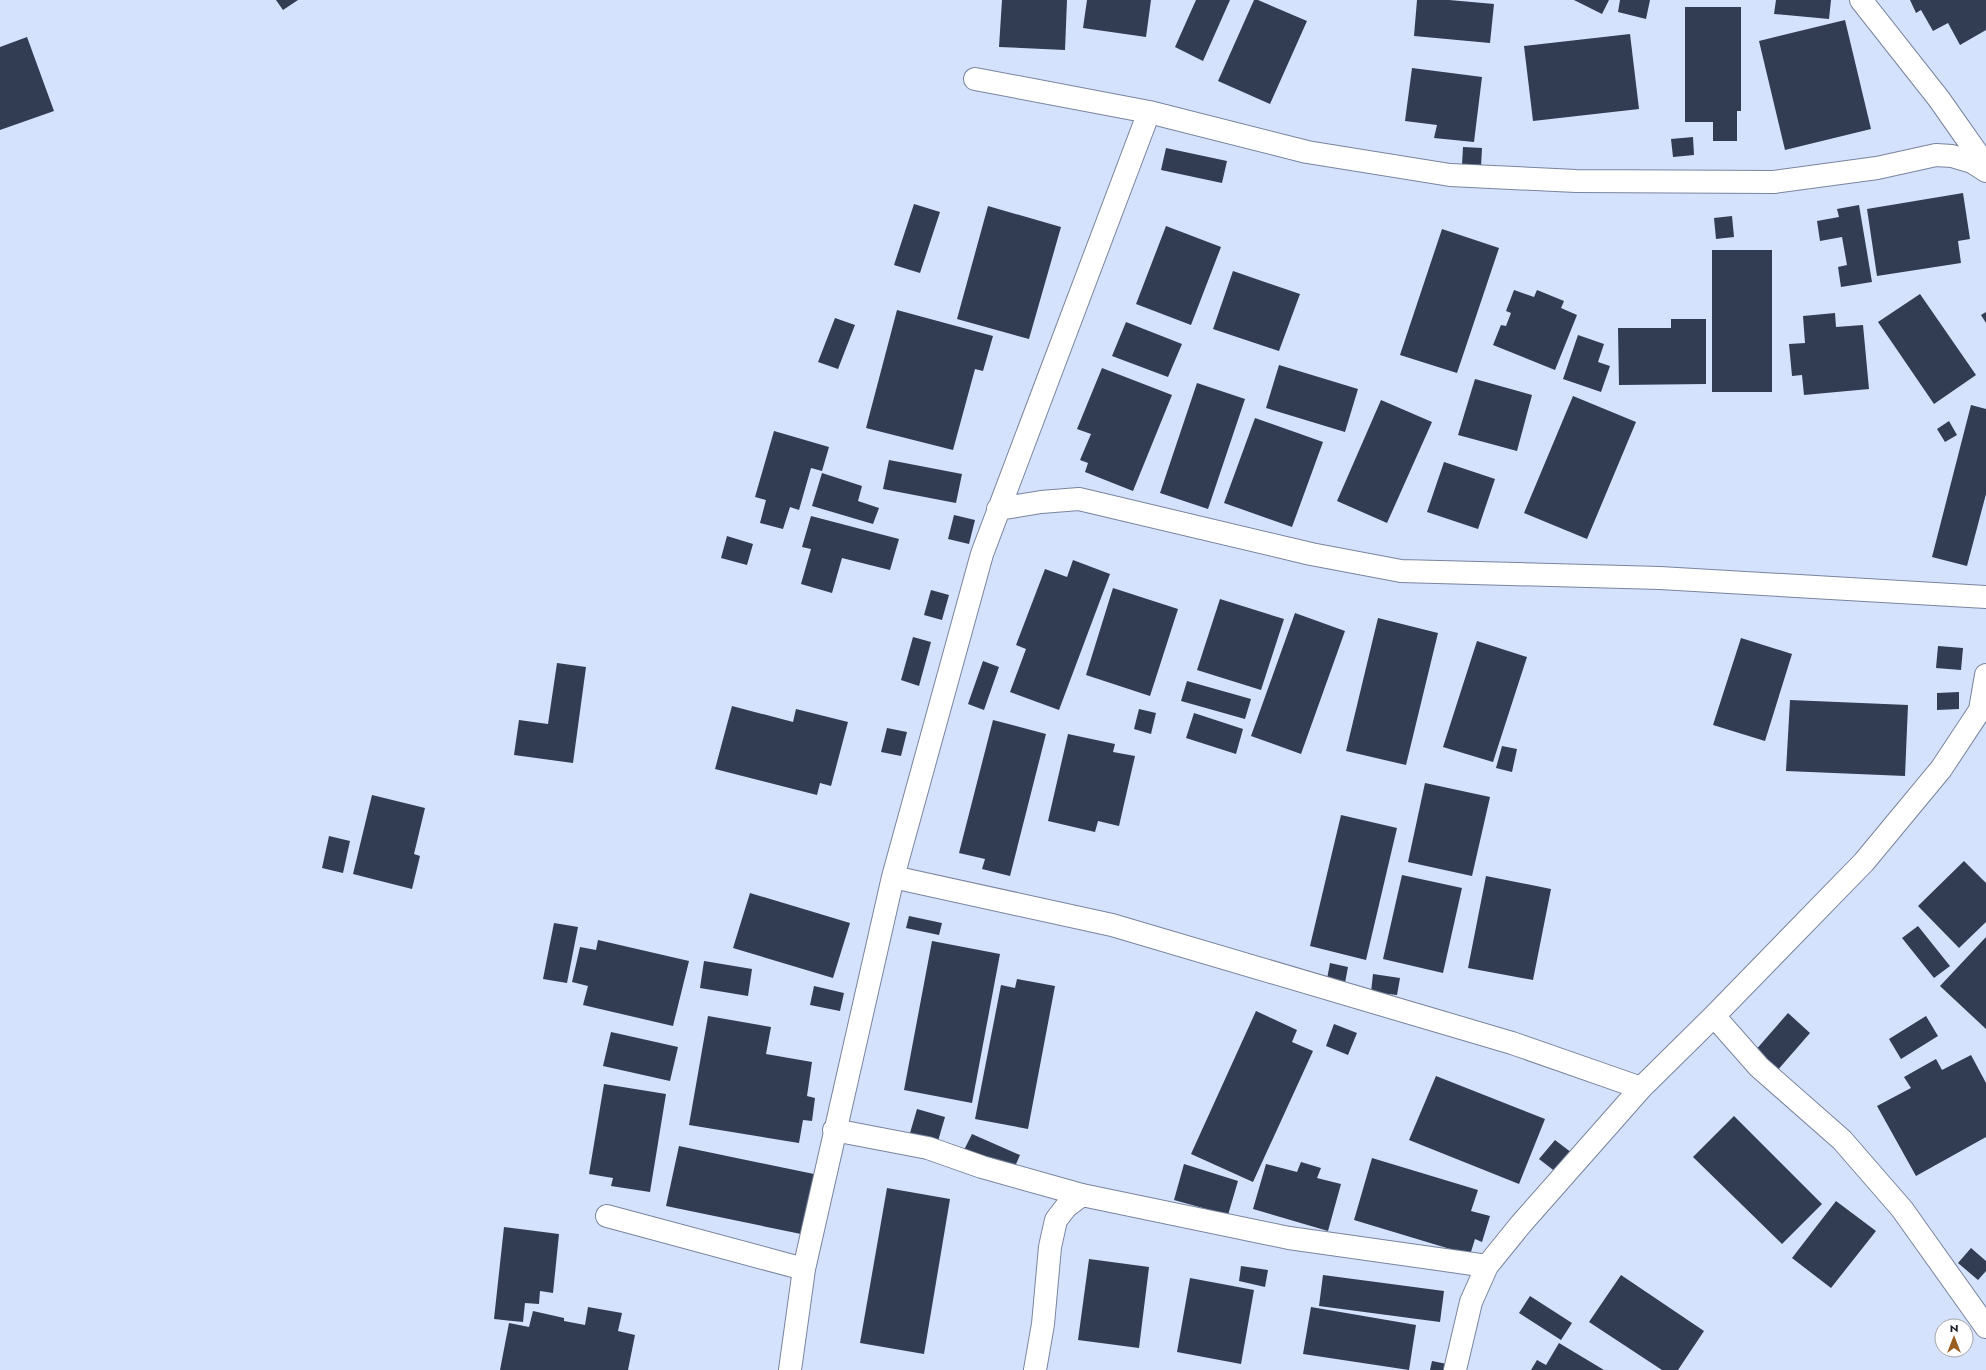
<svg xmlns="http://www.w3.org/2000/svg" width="1986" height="1370" viewBox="0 0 1986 1370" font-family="Jost,sans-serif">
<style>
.building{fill:#323c52}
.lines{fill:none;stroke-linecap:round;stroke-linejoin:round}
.minor-casing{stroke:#79849d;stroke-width:24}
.minor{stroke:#fff;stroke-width:22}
</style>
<rect width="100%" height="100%" fill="#d5e2fd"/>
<path class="building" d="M276,0H298L283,10Z
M1002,0H1067L1065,50L999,47Z
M1087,0H1151L1146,37L1083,28Z
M1196,0H1230L1203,61L1175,47Z
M1254,0H1258L1307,21L1270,104L1218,81Z
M1417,0H1449L1494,4L1490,43L1414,36Z
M1574,0H1609L1602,14Z
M1620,0H1650L1646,19L1618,12Z
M1776,0H1831L1829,19L1774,14Z
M1910,0H1986V30L1960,45L1948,23L1933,31L1921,10L1916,13Z
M1685,7H1741V111H1737V141H1713V122H1685Z
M1845,20L1871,129L1785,150L1759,41Z
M1630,34L1639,109L1533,121L1524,46Z
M27,37L54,111L0,130V47Z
M1412,68L1482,77L1474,142L1434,138L1437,125L1405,121Z
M1693,137L1694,155L1673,157L1671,139Z
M1463,147L1482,148L1481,167L1462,165Z
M1166,148L1227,161L1222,183L1161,170Z
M1963,193L1970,239L1958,241L1961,263L1877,276L1867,209Z
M914,204L940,212L920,273L894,265Z
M1859,205L1872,282L1841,287L1838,267L1847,265L1842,237L1820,241L1817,221L1839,217L1837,209Z
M988,206L1061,227L1029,339L957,319Z
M1732,216L1734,237L1716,239L1714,218Z
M1166,226L1221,247L1191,325L1136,304Z
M1442,229L1499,248L1457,373L1400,355Z
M1712,250H1772V392H1712Z
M1233,271L1300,294L1279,351L1213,329Z
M1514,290L1534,297L1537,290L1564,301L1561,308L1577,315L1555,370L1493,345L1501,325L1506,326L1511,313L1506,311Z
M1920,294L1976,375L1934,404L1878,322Z
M897,310L993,336L983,371L975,369L953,450L866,428Z
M1986,312V323L1981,315Z
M1835,313L1836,327L1863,325L1869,389L1804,395L1802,375L1792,376L1789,344L1805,343L1803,316Z
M835,318L855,325L838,369L818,362Z
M1671,319H1706V384L1619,385L1618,328H1671Z
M1126,322L1182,344L1168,377L1112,356Z
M1578,335L1604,344L1598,362L1610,366L1601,392L1563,379Z
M1279,365L1358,389L1345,432L1266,408Z
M1102,368L1172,395L1133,491L1085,472L1088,463L1080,460L1091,434L1077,429Z
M1475,379L1532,395L1517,451L1458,435Z
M1197,383L1245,399L1208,509L1160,493Z
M1573,396L1636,422L1587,539L1524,513Z
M1381,400L1432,422L1387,523L1337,501Z
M1971,405L1986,409V494L1967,566L1932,557Z
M1255,418L1323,442L1292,527L1224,503Z
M1949,421L1957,435L1945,442L1937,429Z
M774,431L829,447L822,471L811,468L799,510L790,507L783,529L760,523L766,500L755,497Z
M889,460L962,474L956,503L883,489Z
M1444,462L1495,479L1478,529L1427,512Z
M822,473L862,486L858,501L879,508L873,524L812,506Z
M954,515L975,520L969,544L948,539Z
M811,516L899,539L890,570L842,558L832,593L801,584L811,549L802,547Z
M727,536L753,544L747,565L721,558Z
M1073,560L1110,574L1059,710L1010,692L1026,649L1016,645L1045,569L1067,577Z
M1113,588L1178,609L1150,696L1086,675Z
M931,590L949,595L942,620L924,615Z
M1220,599L1284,619L1261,690L1197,670Z
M1295,613L1345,631L1301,754L1251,736Z
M1378,618L1438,633L1406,765L1346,751Z
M913,637L931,642L919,686L901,680Z
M1741,638L1792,654L1765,741L1713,725Z
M1477,641L1527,657L1493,762L1443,747Z
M1938,646L1963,648L1961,670L1936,668Z
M983,661L999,667L984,710L968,704Z
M557,663L586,667L573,763L514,755L519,720L548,724Z
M1187,681L1251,699L1245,719L1181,701Z
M1959,692V709L1937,710V693Z
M1790,700L1908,705L1905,776L1786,771Z
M732,706L793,722L796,709L848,722L831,786L820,783L817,795L715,769Z
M1139,709L1156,713L1151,734L1134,729Z
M1194,713L1243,729L1236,754L1186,738Z
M993,720L1046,734L1010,876L982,869L985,859L959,853Z
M887,728L907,732L901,756L881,752Z
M1068,734L1115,744L1113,752L1135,756L1119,826L1098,821L1095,832L1048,821Z
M1502,746L1517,749L1512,772L1496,768Z
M1425,783L1490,797L1472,876L1408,862Z
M372,795L425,808L414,854L420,856L412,889L353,874Z
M1341,815L1397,828L1366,960L1310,946Z
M329,836L350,841L343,873L322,868Z
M1964,861L1986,883V922L1959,948L1918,906Z
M1402,875L1462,888L1443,973L1383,959Z
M1486,876L1551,889L1533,980L1468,968Z
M750,893L850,923L833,978L733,948Z
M909,916L942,923L939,935L906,928Z
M554,923L578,927L567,983L543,979Z
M1918,926L1950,966L1934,978L1902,938Z
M1986,937V1029L1940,986Z
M598,940L689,961L673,1026L583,1005L588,986L572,982L580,947L596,950Z
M932,941L1000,954L972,1103L904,1090Z
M704,961L752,969L748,996L700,988Z
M1330,963L1348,967L1345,983L1327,979Z
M1373,974L1400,978L1397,995L1371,992Z
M1017,979L1055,986L1028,1129L975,1119L1001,985L1015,988Z
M814,986L844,993L840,1011L810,1005Z
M1256,1011L1297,1030L1292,1042L1313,1051L1253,1182L1191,1154Z
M1788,1013L1810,1033L1776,1072L1754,1052Z
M708,1016L771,1027L766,1054L812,1062L807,1096L815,1098L812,1121L803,1120L799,1143L689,1125Z
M1926,1016L1938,1036L1901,1059L1889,1039Z
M1334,1024L1357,1033L1348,1055L1326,1046Z
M611,1032L678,1047L670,1081L603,1066Z
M1971,1055L1986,1083V1137L1916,1176L1877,1106L1911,1088L1904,1077L1936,1059L1942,1070Z
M1436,1076L1545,1119L1519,1184L1409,1140Z
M604,1084L666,1094L650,1192L611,1186L613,1178L589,1174Z
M917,1109L945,1117L938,1141L910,1133Z
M1734,1116L1822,1204L1782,1244L1693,1157Z
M972,1134L1020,1155L1013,1171L964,1150Z
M1555,1140L1576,1156L1561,1176L1539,1159Z
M679,1146L814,1174L801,1234L666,1206Z
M1372,1158L1478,1190L1471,1211L1490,1216L1482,1242L1475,1239L1470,1255L1354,1220Z
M1301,1162L1321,1168L1317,1178L1341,1184L1328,1231L1253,1209L1266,1164L1297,1172Z
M1184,1164L1238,1181L1228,1215L1174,1200Z
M887,1188L950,1199L924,1354L860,1343Z
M1836,1201L1876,1231L1831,1288L1792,1258Z
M504,1227L559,1234L553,1293L540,1291L539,1304L525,1303L523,1322L494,1319Z
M1971,1248L1986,1261V1271L1978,1280L1958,1263Z
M1089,1259L1149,1267L1139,1348L1078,1340Z
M1241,1266L1268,1270L1265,1287L1239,1281Z
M1323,1275L1444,1291L1440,1322L1319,1306Z
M1621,1275L1704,1331L1678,1370H1662L1589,1322Z
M1190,1278L1254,1290L1241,1364L1177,1352Z
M1530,1296L1572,1323L1561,1340L1519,1313Z
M588,1307L622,1313L618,1331L635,1335L628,1370H500L509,1323L529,1327L533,1311L564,1318V1321L585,1325Z
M1311,1307L1416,1325L1409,1370L1303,1354Z
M1559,1343L1604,1370H1531L1537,1360L1546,1365Z
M1432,1361L1447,1364L1446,1370H1430Z"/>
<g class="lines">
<g class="minor-casing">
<path id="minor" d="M1861,0L1939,99L1986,166
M975,79L1149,112L1307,152L1450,175L1576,181L1774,182L1877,168L1936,155L1952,156L1972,162L1986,171
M998,509L1041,502L1079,499L1311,554L1401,571L1660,578L1986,597
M893,877L1112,925L1512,1043L1641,1088
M1714,1016L1759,1067L1842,1140L1902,1209L1986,1327
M834,1130L928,1148L982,1167L1082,1195L1289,1238L1487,1266
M607,1216L804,1269
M790,1370L804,1269L893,877L982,554L1149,112
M1035,1370L1043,1324L1050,1247L1056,1220L1066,1207L1082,1195
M1455,1370L1471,1302L1487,1266L1521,1224L1641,1088L1714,1016L1864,862L1941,769L1980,710L1986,675"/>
</g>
<use href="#minor" class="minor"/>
</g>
<g transform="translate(1954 1338)"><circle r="19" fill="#ffffff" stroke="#a3a4a8"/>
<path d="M0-3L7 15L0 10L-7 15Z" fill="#9a5d20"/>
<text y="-6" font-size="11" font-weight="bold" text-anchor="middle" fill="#181c26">N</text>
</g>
</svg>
